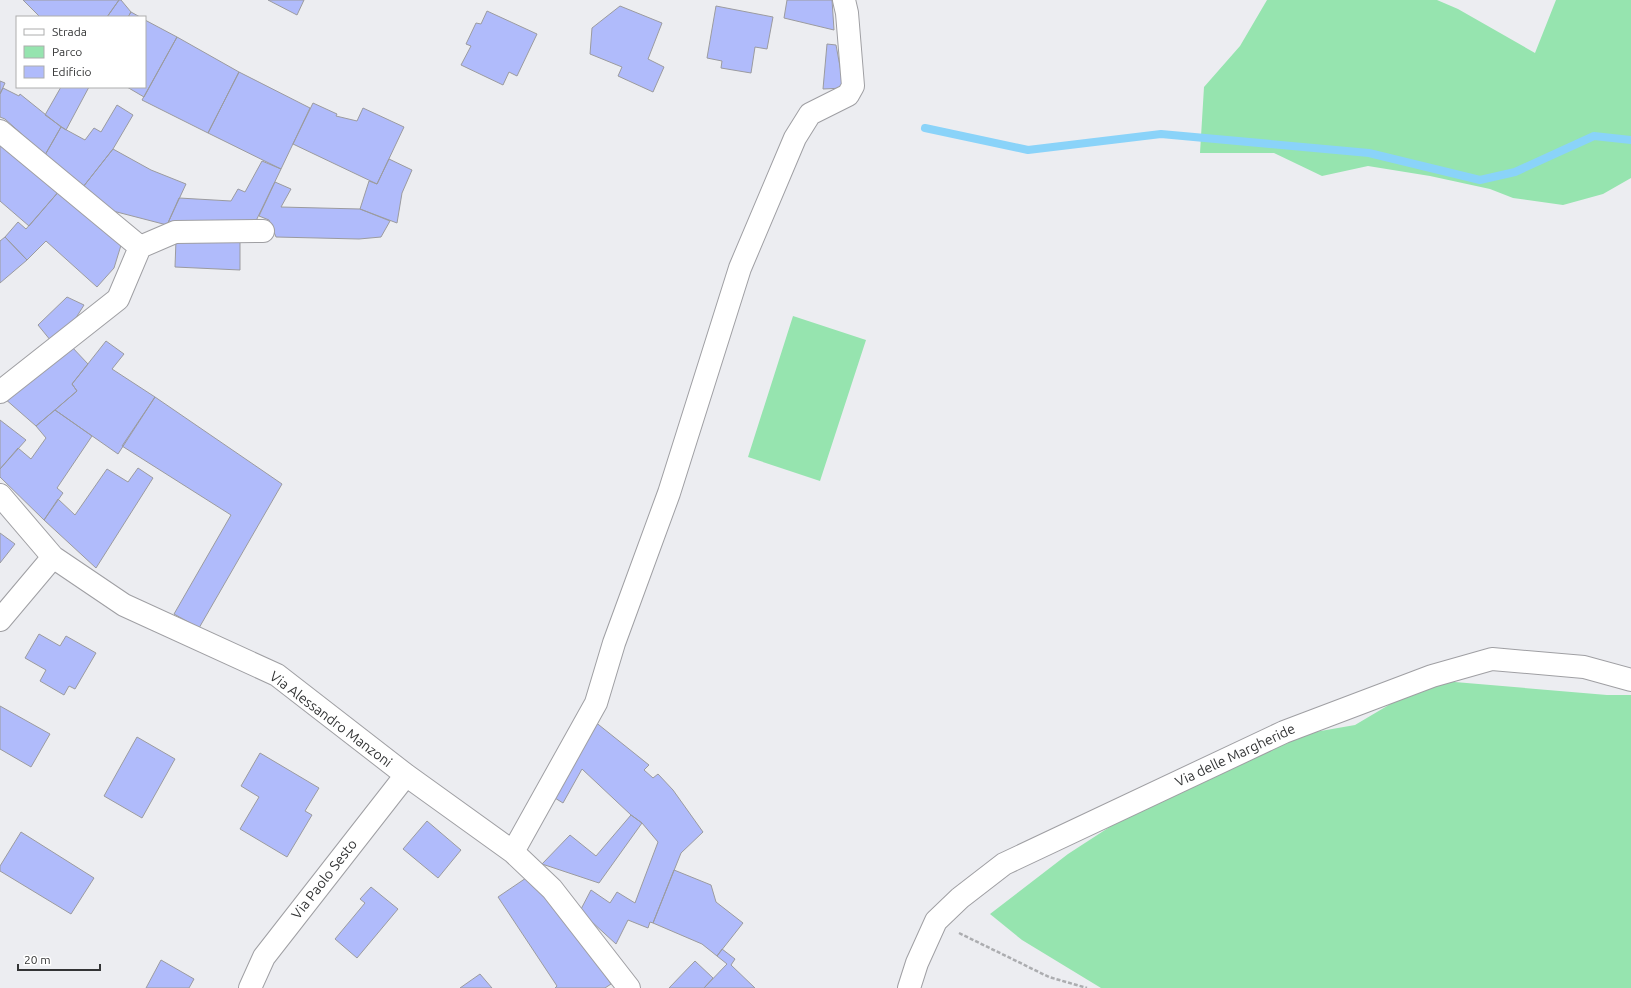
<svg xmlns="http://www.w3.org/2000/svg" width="1631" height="988" viewBox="0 0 1631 988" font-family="Ubuntu,sans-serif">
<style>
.green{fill:#96e4af}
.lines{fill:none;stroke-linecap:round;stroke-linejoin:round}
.stream{stroke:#8ad3f9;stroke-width:8}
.building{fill:#b0bbfb;stroke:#9b9b9f}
.minor-casing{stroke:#9f9fa3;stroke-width:24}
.path{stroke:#acadb0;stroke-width:2.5;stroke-dasharray:4 2;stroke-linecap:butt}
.minor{stroke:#fff;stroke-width:22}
.labels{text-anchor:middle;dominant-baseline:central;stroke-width:3.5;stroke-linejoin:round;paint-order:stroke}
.street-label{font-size:14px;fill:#333435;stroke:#fff}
</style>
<rect width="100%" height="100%" fill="#ecedf1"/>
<path class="green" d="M1267,0H1437L1458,9L1535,53L1556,0H1631V178L1603,194L1563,205L1513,198L1490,189L1430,176L1368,166L1322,176L1274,153H1200L1204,87L1240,46Z
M793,316L866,340L820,481L748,457Z
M1431,680L1607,695H1631V988H1101L1022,940L990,914L1068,854L1125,817L1275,739L1355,725Z"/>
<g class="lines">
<path class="stream" d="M925,128L1028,150L1161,134L1369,153L1480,180L1515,172L1594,136L1631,140"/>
</g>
<path class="building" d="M23,0H119L107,17H40Z
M119,0H121L131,12L128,17H107Z
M268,0H304L297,15Z
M787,0H832L834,30L784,18Z
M620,6L662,23L648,59L664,67L653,92L618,76L622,67L590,54L592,28Z
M716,6L773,17L767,49L755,47L751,73L721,68L722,61L707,58Z
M487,11L537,34L517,76L509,72L503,85L461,65L471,46L466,44L476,23L481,24Z
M131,12L140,17H128Z
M145,20L177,37L144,97L127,87H145Z
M177,37L239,72L208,133L142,100Z
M827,44L836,45L844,88L823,89Z
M239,72L310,108L281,169L208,133Z
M0,81L5,83L0,94Z
M61,87H89L66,130L45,115Z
M3,88L19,96L20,94L61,127L45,155L5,119L0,117V94Z
M313,103L337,114L336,116L357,121L363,108L404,127L377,184L293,144Z
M117,105L133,115L113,149L83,187L45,155L61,127L85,140L94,128L101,132Z
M0,138L60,190L29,226L0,201Z
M113,149L151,170L186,184L167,225L113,211L83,187Z
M389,159L412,170L402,193L397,223L360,209L369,181L377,184Z
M262,161L281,169L254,225H167L179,198L231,201L238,189L245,192Z
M275,182L291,189L281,207L360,209L390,221L381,237L359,239L276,237L269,220L259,216Z
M60,190L122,242L114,268L97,287L46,241L27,260L5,237L18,222L26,229Z
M5,237L27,260L0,283V241Z
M176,240L240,242V270L175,267Z
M67,297L84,305L74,321L51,341L38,325Z
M106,341L124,354L112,369L155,397L118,454L55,410L77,391L72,384Z
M71,346L88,364L72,384L77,391L36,426L4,398Z
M155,397L282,484L199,628L174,614L231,515L122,446Z
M55,410L92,436L57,488L63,493L44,520L0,477V469L18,448L31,459L46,438L36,426Z
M0,420L26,440L0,469Z
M138,468L153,478L96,568L44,520L58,499L75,515L107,469L128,482Z
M0,533L15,544L0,563Z
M39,634L60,646L66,636L96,653L75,689L69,686L64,695L40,681L46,670L25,658Z
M0,706L50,734L31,767L0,749Z
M594,721L649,765L644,770L653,778L658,774L673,790L703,832L681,853L653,923L650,922L648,928L628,920L616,944L580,911L591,890L610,903L617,892L635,903L658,842L642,823L631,815L582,769L563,803L550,795Z
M137,737L175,759L142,818L104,796Z
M260,753L319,788L305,811L312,815L287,857L240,829L259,797L241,786Z
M631,815L642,823L599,883L542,864L570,835L596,856Z
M427,821L461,850L438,878L403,849Z
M21,832L94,878L71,914L0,871V866Z
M674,870L711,885L716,902L743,923L717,956L702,944L653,923Z
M529,876L573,925L611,984L605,988H555L557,986L498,897Z
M371,887L398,909L357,958L335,939L365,903L360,899Z
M722,949L735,959L731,965L755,988H704L727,964L717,956Z
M161,960L194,979L189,988H146Z
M695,961L713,978L704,988H669Z
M480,974L492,988H460Z"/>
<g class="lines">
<g class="minor-casing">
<path id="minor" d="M0,131L140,247
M0,392L118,299L140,247L175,232L263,231
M0,495L53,557L124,605L277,675L406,775L513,852L552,889L629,988
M0,620L53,557
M513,852L596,703L614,643L669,493L740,268L795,138L810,114L848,95L853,86L847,13L844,0
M250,988L264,957L406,775
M909,988L917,963L936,921L960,898L1004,864L1284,732L1432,676L1492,659L1584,667L1631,680"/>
</g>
<path class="path" d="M959,933L1049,977L1087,988"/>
<use href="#minor" class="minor"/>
</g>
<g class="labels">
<g class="street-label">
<text transform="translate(331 719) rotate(37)">Via Alessandro Manzoni</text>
<text transform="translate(1235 755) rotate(-25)">Via delle Margheride</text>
<text transform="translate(324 879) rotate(-52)">Via Paolo Sesto</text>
</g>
</g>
<rect x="16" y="16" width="130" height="72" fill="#ffffff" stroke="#adaeae"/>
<rect x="24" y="29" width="20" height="6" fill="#ffffff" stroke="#adaeae"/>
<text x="52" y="36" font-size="12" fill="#333435">Strada</text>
<rect x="24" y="46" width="20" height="12" fill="#96e4af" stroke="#adaeae"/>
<text x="52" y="56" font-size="12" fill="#333435">Parco</text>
<rect x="24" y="66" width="20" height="12" fill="#b0bbfb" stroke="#adaeae"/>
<text x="52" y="76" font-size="12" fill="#333435">Edificio</text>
<path d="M18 964v6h82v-6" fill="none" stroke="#333435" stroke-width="2"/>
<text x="24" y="964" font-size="12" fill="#333435" stroke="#ffffff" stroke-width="3" paint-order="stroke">20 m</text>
</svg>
